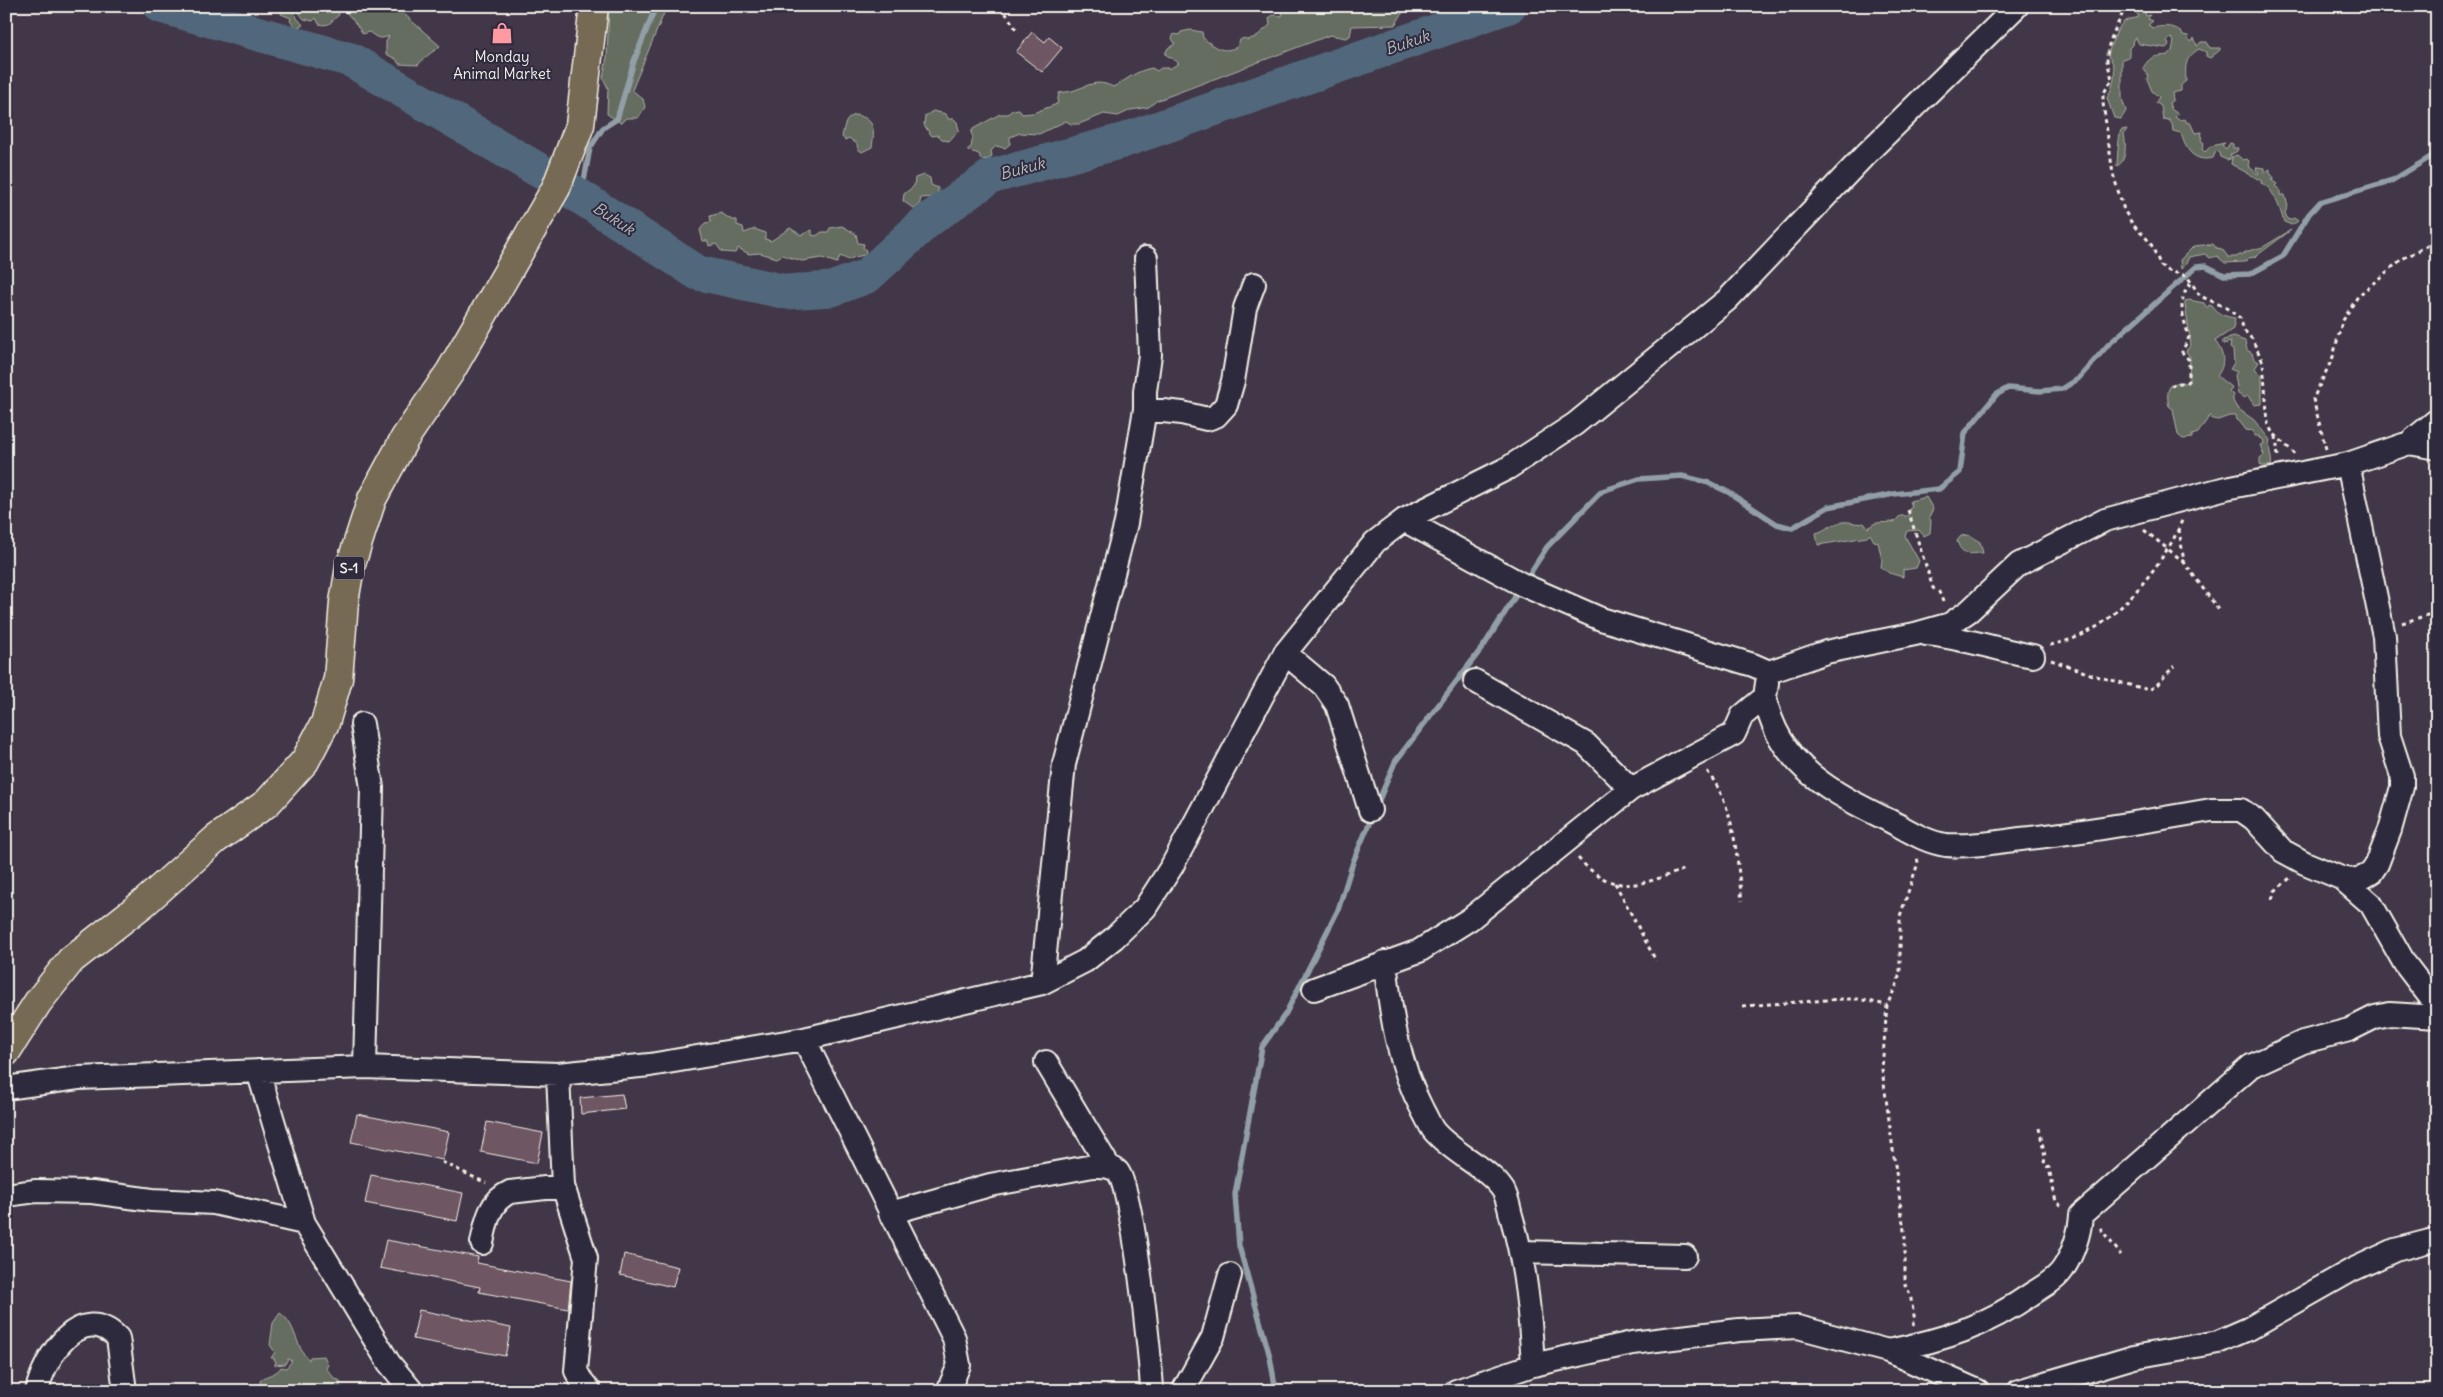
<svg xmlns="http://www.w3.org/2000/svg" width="2443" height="1397" viewBox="0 0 2443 1397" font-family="Delius,sans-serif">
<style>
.green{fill:#656d61;stroke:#acafa4}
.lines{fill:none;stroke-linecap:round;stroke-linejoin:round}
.stream{stroke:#929fa7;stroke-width:5.5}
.river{stroke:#51687b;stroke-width:35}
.building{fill:#6e5662;stroke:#f4f1e8}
.minor-casing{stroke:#f4f1e8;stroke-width:26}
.major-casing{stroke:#f4f1e8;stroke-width:31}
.path{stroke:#f4f1e8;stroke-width:3;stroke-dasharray:4 4;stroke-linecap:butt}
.minor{stroke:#2f2a3d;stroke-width:22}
.major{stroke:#776a54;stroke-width:28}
.labels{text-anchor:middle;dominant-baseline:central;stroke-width:4;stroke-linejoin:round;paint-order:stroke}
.shield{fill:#2f2a3d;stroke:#b9b5b5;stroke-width:1}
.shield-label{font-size:14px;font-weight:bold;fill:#f4f1e8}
.poi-label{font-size:15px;fill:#f4f1e8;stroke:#2f2a3d}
.water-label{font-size:16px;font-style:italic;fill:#b3babc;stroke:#2f2a3d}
</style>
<rect width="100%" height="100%" fill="#423748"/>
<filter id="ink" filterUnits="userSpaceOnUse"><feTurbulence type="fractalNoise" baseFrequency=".02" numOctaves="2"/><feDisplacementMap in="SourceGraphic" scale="10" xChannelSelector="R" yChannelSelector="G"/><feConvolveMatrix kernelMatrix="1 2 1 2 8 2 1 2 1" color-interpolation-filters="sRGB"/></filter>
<g filter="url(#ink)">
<path class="green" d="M281,6H330L338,11L339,15C330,21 331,27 319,24L316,18L313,21L304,19L296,9L293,8L297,18L303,25L296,28L290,21L291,18L281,14Z
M340,6H395L440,46C432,53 425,56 418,65L399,64L396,59L386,54V42L389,36C380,40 377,38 369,32L363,34C359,28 350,15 345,12L344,8Z
M609,6H667L632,90L643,99L645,107L638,118H626L621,123L607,114L608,88L603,78L607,57Z
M1284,6H1312V9L1325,6H1397L1402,10V14L1395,25L1352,26L1350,36L1346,38L1330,35L1156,101L1149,107L1131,110L1118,116L1104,114L1079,124H1071L1066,121L1039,134L1020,133L1010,137V144L1005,148L996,146L991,151L992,156L989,159L981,160L979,154L967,150L971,147L973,137L971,133L973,129L1000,114H1008L1012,110L1019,109L1022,114L1033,113L1057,104L1059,93C1064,92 1070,92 1075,90C1089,85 1098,79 1113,87C1127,80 1135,71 1152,68L1157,71L1161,68H1171L1179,63L1165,54L1168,48L1175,44L1172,38L1174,34L1179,35L1181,32L1190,30L1202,32L1203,38C1215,47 1221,54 1237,47L1240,40L1244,38L1248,40L1257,36L1270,25L1269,18L1273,15L1282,16Z
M2140,6H2155L2145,13L2146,16L2150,15L2148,19L2153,21L2148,25L2153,28C2161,26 2177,24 2183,35L2188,36L2189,41H2193L2194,38L2197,46L2201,42H2207L2210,48H2220V50L2210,58L2206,56V52L2199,49C2185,58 2185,64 2186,81L2181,85V91L2172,93L2173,100L2169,103L2171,109L2178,114L2175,117L2179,120L2185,119L2187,123L2190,122L2195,133L2202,132L2201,140L2204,143L2202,149L2205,152L2211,146L2225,143L2222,145L2226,149L2230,143L2233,144V148H2238L2237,151L2230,155L2232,157L2237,155L2243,160L2247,159L2249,161L2248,166L2258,174L2259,172L2256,170L2257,167L2264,168V173L2270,169V173L2275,179L2271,180L2277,184L2275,186L2280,190V195H2285L2288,207L2285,212L2287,219L2290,220L2294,218L2298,221L2292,225L2284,222C2280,209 2274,188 2261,183V179H2258L2231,164L2232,158L2227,160L2220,157L2219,153L2216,151L2213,158C2193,163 2185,148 2181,133L2173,131L2172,124L2169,120L2163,119L2161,106L2156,103L2159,97L2152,91L2147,79L2148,75L2143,68C2151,55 2154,57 2168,55L2172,51L2174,41L2171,38L2167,41L2169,45L2166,48L2139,44L2136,38L2133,39L2132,45L2129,48V57L2122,59V99L2126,111L2121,119L2114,118L2107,98C2114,86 2119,67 2108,56C2109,48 2118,25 2125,21C2130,18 2135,19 2139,17L2136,12L2141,9Z
M933,111L946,114L948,119H954L957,122L959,130L949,141L943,140L938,135L932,136L924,125L925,116Z
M856,115C877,119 874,133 872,147L862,152L858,149L857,144L849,138L845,140L842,137C844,127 845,117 856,115Z
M2127,129L2124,134C2126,144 2127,161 2117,166C2117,161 2119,133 2121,130Z
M924,175L930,178L931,185L938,188V192L934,197L921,198L919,206L913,208L903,201L904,194L914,186L915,178Z
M721,213L732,220H737V225L743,227L744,233L755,229L765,233V239L771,241L790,228L801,235L812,230V235L816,236L822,232H828L830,228L842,226L856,234L858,243L864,244L863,248L866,250L865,255L854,257L849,260L840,256L837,263L822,258L802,261L782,255L777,258L760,253L749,254L738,248L735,253L722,252L716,244L709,246L708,241H703L700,230L705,223L711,222L710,216Z
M2291,230L2255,257L2249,258L2244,262L2225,263L2217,256L2210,258L2205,254L2189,257L2186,264L2181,269L2180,260L2194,246L2213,244L2216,248L2222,249L2228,257H2236L2248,251L2263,247Z
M2189,300L2204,303L2207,308L2209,305L2212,306C2217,314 2226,317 2235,318L2233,329L2215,341C2224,353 2226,364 2217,376L2232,388L2229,391L2233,395V401L2237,408L2254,420L2270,440C2267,449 2273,457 2271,466H2262L2260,464V458L2264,455L2260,445L2264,444L2263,439L2259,438V436H2254L2253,431L2246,430L2240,422L2236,420L2235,416H2229L2218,420L2212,419L2210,415L2198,433L2192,435V438L2183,439L2178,435L2173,409L2169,406C2167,399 2166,384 2176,383C2179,382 2182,383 2186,383L2189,380L2190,357L2186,351L2191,345L2185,305V301Z
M2234,337L2245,341L2247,350L2252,353L2254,359L2259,362L2255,368L2259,374L2262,375V404L2254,405L2248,396L2244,398L2238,394L2235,375L2237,372L2230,369L2234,363L2233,350L2230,348L2231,342L2223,344V340Z
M1926,497L1933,509L1929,517L1931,521L1930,533L1924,536L1919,530L1907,531L1905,536L1919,561L1916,568L1903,570V577L1889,573L1881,567L1882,560L1878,542L1874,541L1870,534L1867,537L1818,545L1816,533C1825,531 1830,524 1843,522C1851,521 1857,525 1864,523L1868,528L1875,523L1894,522L1900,516H1907L1909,514L1908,510L1912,507L1910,501Z
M1968,535L1980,542L1983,553C1970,553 1963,558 1957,541L1961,536Z
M280,1313C297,1324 295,1348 309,1360L310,1357L324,1356L328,1365L326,1368L335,1379L339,1380L341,1384L339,1388H345L346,1391H260V1381C266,1374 277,1375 281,1367L286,1368L292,1361L288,1359L285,1364L274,1365L276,1363L274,1358H271L275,1352L270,1345L273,1323Z"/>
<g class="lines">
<path class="stream" d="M581,197L590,148L603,128L617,119L634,61L656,6
M1525,581L1547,547L1602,491L1639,479L1682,476L1709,483L1728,492L1777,524L1792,528L1828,507L1894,494L1939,489L1960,472L1965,433L1996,395L2008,388L2040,391L2062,389L2078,379L2108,345L2196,267L2206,266L2224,275L2250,274L2283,256L2309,214L2320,202L2393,180L2437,153
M1276,1391L1270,1357L1239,1246L1235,1194L1262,1047L1286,1013L1338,910L1353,862L1395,762L1485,644L1520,589"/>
<path class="river" d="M161,6L351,60L552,178
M573,192L698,273L787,292L832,289L867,276L927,221L990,177L1122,141L1509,6"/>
</g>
<path class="building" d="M1032,32L1045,42L1049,37L1062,48L1042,72L1016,52Z
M622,1094L625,1109L581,1114L580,1098Z
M357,1114L449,1132L443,1160L351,1142Z
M487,1122L543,1133L537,1163L481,1152Z
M371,1175L463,1193L457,1221L365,1203Z
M386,1240L478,1257L477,1263L571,1281L568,1309L479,1292L480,1287L380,1268Z
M624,1254L678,1267L673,1287L620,1275Z
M419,1310L511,1328L505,1356L413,1339Z"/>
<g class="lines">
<g class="minor-casing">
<path id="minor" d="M1145,409L1182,413L1207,419L1216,416L1226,405L1233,381L1245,308L1254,284
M2409,443L2437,420
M1404,520L1523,585L1601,619L1753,665L1769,672L1826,652L1915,634L1950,624L1969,611L2019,564L2105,520L2226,488L2348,464L2409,443L2437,448
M1926,634C1962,637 1997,650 2033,656
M1285,653L1324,686L1337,705L1370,810
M1475,681L1586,744L1631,789
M1765,697C1778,766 1833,793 1890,821C1908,830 1925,842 1946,845C1969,847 1997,842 2021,839C2085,832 2148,821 2211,810H2241L2254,819L2283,851L2305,863L2341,878L2353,880L2364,877L2371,873L2377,864L2390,830L2402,787V776L2389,736L2384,636L2348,464
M362,724L372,788L365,1067
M2341,878L2371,904L2405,964L2437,1006
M1385,962C1391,1015 1398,1064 1423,1111C1427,1118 1430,1126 1434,1131C1452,1153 1489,1168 1503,1190C1508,1198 1509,1210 1512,1219C1526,1267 1530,1315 1533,1365
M1042,983L1064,764L1126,523L1145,409V391L1150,355L1146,258
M1314,989L1419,951L1470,919L1631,789L1734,734L1742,716L1765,697L1767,683
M804,1039L954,1338L959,1365L948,1391
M1046,1062L1109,1167
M258,1071L304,1223L389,1363L412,1391
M558,1074L563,1186L586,1258L576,1371L581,1380L590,1391
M6,1088L78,1078L365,1067L558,1074L650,1065L804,1039L1042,983L1085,961L1114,938L1145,908L1172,866L1285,653L1375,542L1404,520L1508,468L1575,424L1727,300L1865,155L2017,6
M6,1195L36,1191L92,1192L152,1200L214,1203L304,1223
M890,1213L990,1185L1093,1166C1102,1166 1111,1165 1118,1172C1133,1191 1151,1359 1152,1391
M482,1243C486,1223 489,1201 510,1192L563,1186
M1521,1252L1685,1256
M1888,1351C1944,1340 1986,1326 2033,1293C2044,1286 2056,1280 2063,1269C2073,1254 2080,1233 2081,1215L2251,1066L2303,1042L2349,1030L2375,1017L2390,1014L2437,1017
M37,1391C44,1357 81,1300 118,1338L125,1391
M1183,1391L1213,1337L1230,1275
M1456,1391L1533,1365L1632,1343L1739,1330L1798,1327L1888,1351L1978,1391
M2019,1391L2134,1357L2218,1342L2248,1329L2352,1270L2395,1250L2437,1239"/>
</g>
<g class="major-casing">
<path id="major" d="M6,1052L38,1002L71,960L145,902L216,839L267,803L305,761L325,723L338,679L344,602L350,567L372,499L405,438L450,372L556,188L580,125L594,6"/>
</g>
<path class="path" d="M1001,6L1016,29
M2125,6C2120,24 2106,40 2107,60C2108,67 2111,73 2112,80L2103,94V103L2113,174L2124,210L2133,225L2150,242L2161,266L2169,271L2187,276L2200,296L2225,307L2240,318L2244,330L2252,339L2263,362L2268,424L2272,432L2295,454
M2171,386L2176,383H2186L2189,380V360L2182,352L2189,337C2183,316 2176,302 2191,282
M2276,436L2278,457
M2326,449L2313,399L2333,357L2342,322L2358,296L2402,259L2437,241
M1908,510L1933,588L1939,592L1944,604
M2179,529L2184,562L2220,612
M2144,530L2184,562
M2402,623L2437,612
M2050,645C2065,642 2080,637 2093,629C2124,612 2171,553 2182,520
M2051,660L2096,676L2149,690L2156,686L2174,666
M1707,771C1736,808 1736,855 1742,901
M1578,858C1616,899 1641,884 1686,869
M1615,883L1656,961
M2272,899L2275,891L2290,878
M1743,1006L1842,999H1858L1887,1005
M2039,1128L2045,1156L2044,1164L2049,1168L2056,1202L2063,1207
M442,1162L486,1183
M2100,1228L2121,1255
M1913,1325L1915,1321L1910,1294L1905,1285V1238L1882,1069L1887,1005L1898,982L1900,971V916L1918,863L1917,856"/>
<use href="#minor" class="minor"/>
<use href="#major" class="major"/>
</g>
</g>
<defs>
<g id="shop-bare" transform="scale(1.725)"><path d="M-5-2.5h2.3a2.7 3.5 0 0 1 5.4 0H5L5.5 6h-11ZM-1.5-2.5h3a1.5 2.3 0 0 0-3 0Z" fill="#ff9aa2" stroke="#2f2a3d" stroke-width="2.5" paint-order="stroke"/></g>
</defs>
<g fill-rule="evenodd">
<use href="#shop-bare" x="502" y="33"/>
</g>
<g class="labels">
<rect class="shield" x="334" y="556.5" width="30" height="23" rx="4"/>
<g class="shield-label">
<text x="349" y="568">S-1</text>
</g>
<g class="poi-label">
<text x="502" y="56">Monday<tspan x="502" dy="17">Animal Market</tspan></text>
</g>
<g class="water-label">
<text transform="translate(1407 42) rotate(-19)">Bukuk</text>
<text transform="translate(1022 168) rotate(-15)">Bukuk</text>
<text transform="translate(614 218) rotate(33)">Bukuk</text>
</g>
</g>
<rect width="2443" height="1397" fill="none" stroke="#2f2a3d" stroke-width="25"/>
<rect x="12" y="12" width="2418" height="1372" fill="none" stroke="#f4f1e8" stroke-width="2" filter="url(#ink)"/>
</svg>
